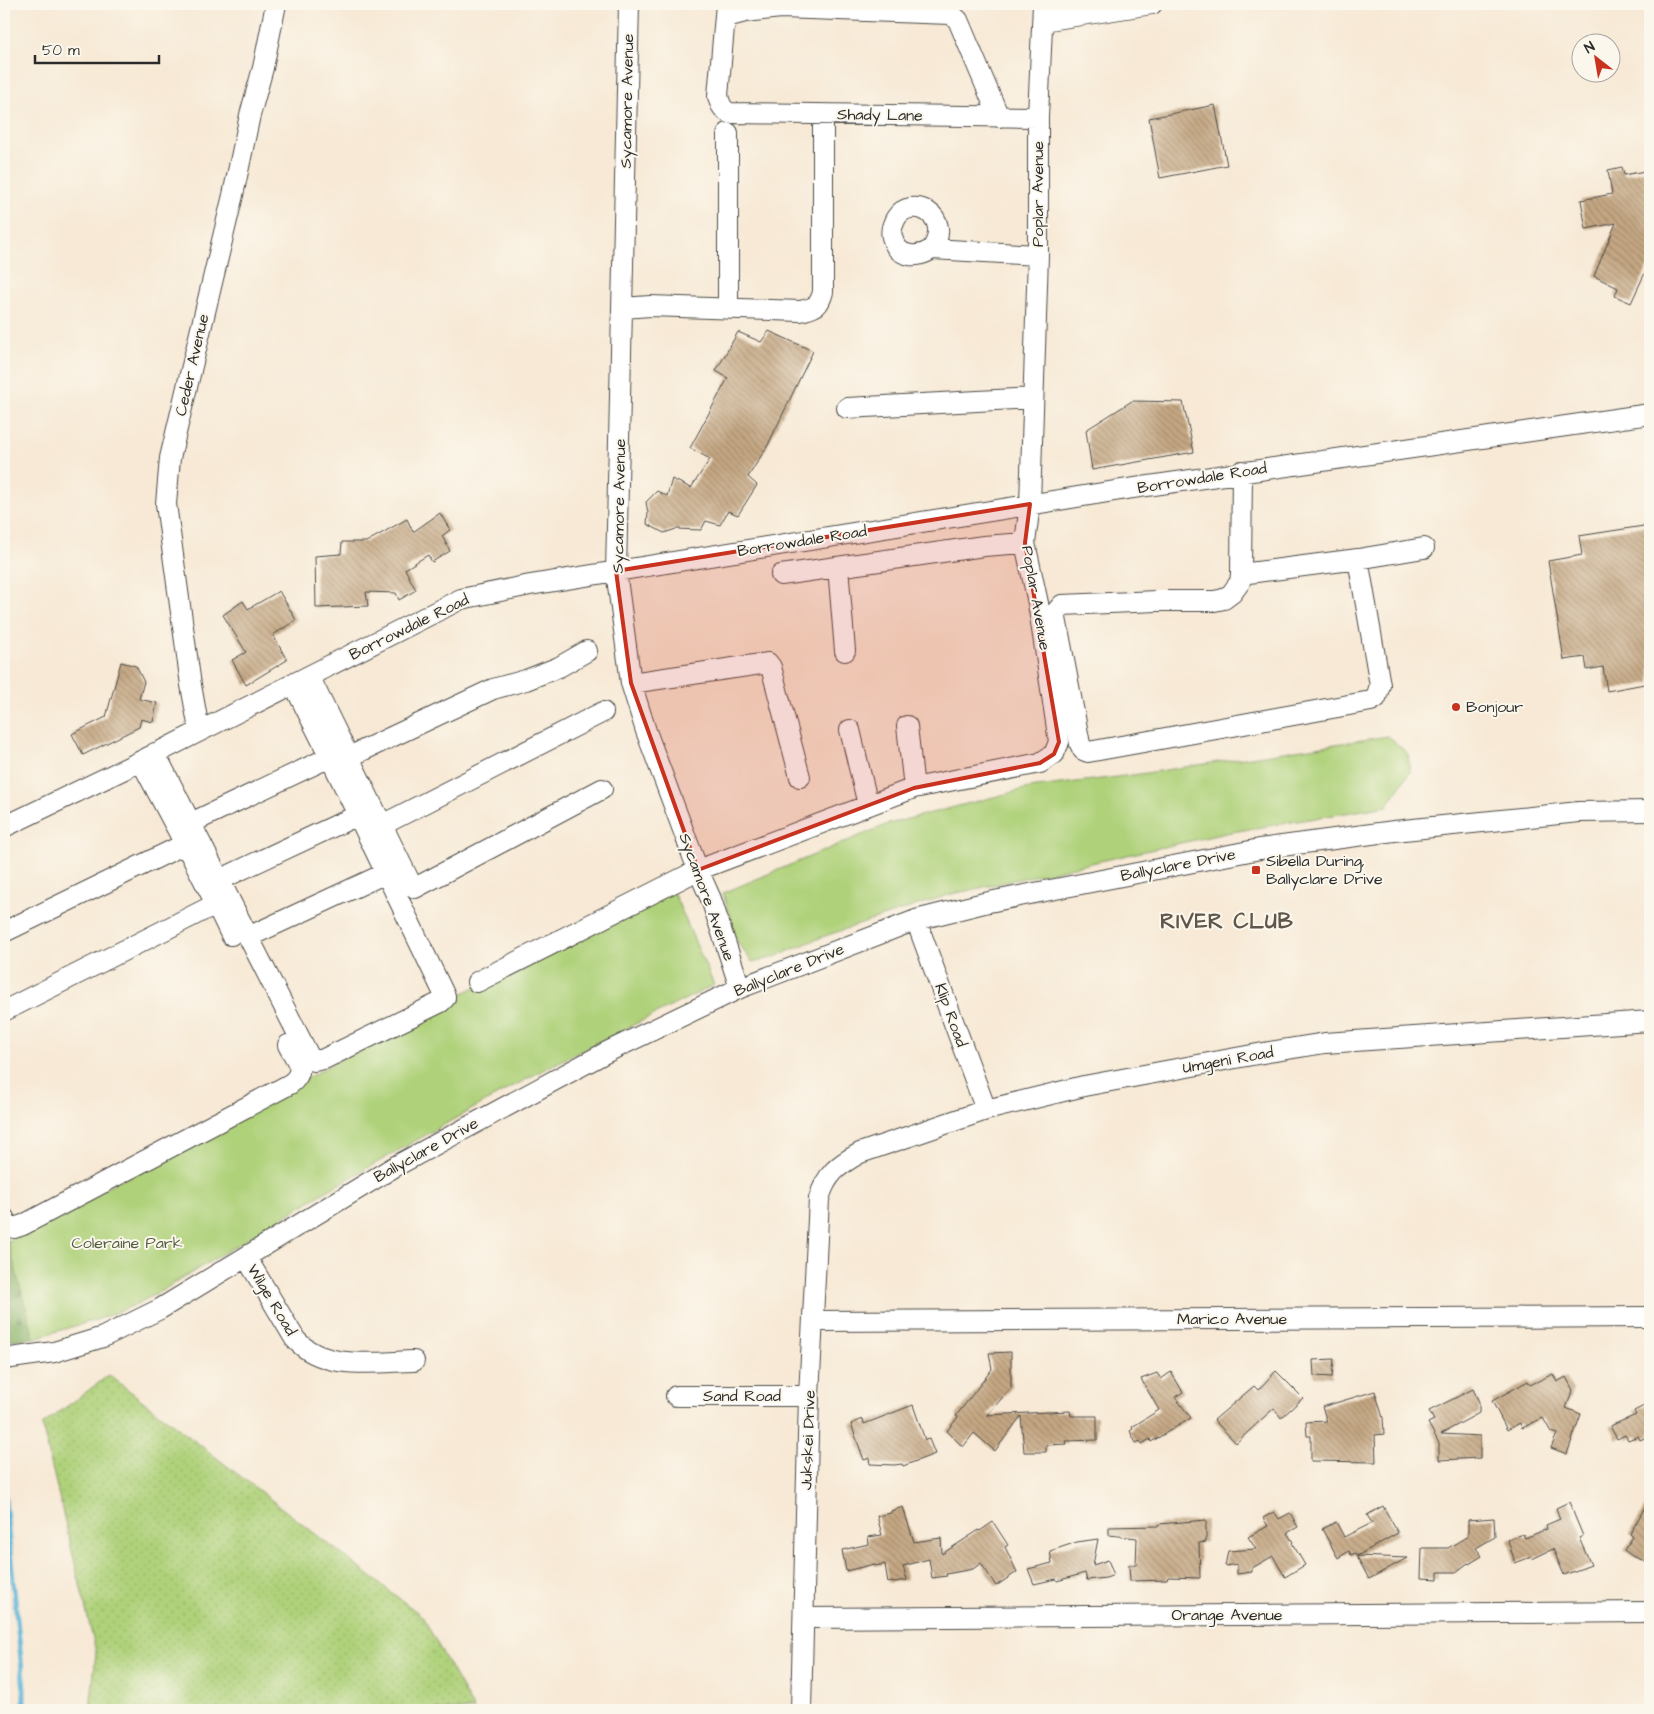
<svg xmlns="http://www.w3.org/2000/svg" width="1654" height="1714" viewBox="0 0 1654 1714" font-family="'Architects Daughter',sans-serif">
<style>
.grass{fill:url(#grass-dots);stroke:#6d7e52}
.forest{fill:url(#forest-firs);stroke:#5b6f4a}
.green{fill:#afd179;stroke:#6d7e52}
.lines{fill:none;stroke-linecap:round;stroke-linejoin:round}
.stream{stroke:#5ab4d8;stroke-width:5}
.building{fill:url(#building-back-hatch)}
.minor-casing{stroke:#4a4844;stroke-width:22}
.minor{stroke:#fff;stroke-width:20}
.marked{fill:#c8321e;fill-opacity:0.2;stroke:#c8321e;stroke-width:4;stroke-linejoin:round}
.poi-dot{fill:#c8321e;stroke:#fbf7ec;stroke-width:2}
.labels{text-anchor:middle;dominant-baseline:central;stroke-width:4;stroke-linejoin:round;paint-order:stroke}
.street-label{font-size:16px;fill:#2b2b2b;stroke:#fbf7ec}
.poi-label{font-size:16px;fill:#2b2b2b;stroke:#fbf7ec;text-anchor:start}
.park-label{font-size:16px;fill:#535d42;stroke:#fbf7ec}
.district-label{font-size:21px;font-weight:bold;letter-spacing:1px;fill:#61564a;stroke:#fbf7ec}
</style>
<defs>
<pattern id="grass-dots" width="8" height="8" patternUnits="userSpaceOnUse" patternTransform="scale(1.25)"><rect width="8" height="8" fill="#afd179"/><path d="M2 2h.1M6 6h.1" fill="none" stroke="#97b469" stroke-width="1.8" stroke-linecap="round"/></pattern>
<pattern id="forest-firs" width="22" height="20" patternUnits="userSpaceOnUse" patternTransform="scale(1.25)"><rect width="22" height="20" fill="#8bb369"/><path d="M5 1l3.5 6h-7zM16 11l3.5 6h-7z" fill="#729257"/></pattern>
<pattern id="building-back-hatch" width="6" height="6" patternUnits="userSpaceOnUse" patternTransform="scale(1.25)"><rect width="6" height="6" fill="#c5a783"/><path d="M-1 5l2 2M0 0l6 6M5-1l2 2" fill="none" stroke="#a0886b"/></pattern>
</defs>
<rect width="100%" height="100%" fill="#fbf7ec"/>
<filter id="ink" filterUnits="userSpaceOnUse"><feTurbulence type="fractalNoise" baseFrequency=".02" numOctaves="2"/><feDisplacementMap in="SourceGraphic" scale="10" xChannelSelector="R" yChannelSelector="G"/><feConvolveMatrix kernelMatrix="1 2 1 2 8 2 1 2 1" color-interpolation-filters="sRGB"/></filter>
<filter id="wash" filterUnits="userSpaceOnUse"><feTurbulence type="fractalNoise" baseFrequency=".0096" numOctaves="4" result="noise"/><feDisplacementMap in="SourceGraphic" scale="20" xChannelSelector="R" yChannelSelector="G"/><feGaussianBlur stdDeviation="1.12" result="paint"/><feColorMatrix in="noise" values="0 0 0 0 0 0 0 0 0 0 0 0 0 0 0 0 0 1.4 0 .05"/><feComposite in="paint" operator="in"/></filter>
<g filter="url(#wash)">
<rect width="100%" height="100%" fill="#f7e9d5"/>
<path class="grass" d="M109,1375L422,1616L474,1710H90L96,1652L42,1425Z"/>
<path class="forest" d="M4,1232L8,1241L34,1338L4,1341Z"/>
<path class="green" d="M1388,736L1408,754L1410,772L1387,806L1226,833L948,895L822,937L772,958L752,962L737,942L723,893L888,824L1029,788L1133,775Z
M672,889L714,985L543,1070L438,1128L320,1195L163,1290L135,1305L102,1318L34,1338L8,1241L459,995Z"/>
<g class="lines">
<path class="stream" d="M4,1491L24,1690V1710"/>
</g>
<g id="blocks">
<path class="building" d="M1215,105L1227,165L1160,178L1149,118Z
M1622,167L1624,175L1650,170V262L1631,303L1615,296L1618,288L1594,276L1616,223L1586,229L1581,200L1612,194L1608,170Z
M769,331L813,351L768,445L748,477L757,485L738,515L728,511L720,525L706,521L701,530L676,529L664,533L647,524L648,513L646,502L657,491L667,496L672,479L691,488L710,459L690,448L728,378L716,371L738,332L761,342Z
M1132,401L1183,402L1194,452L1092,470L1086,430Z
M440,513L450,530L442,536L450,551L432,562L428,555L405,569L416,590L399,600L396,593L366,592L368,606L316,608L315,556L341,554L342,542H366L407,519L413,532Z
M1650,525V683L1607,691L1603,667L1587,670L1585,657L1564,660L1548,561L1582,555L1579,536Z
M279,591L296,620L273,635L287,660L246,685L232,660L246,652L223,615L243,601L248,609Z
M121,662L136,666L144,682L139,699L157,703L153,722L141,719L139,727L83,755L72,734L106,717Z
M1011,1352V1388L987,1415L1070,1411L1071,1416H1097V1440L1066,1441L1067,1444L1046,1445V1452H1024L1021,1416L995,1451L974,1433L963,1447L947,1431L958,1417L956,1416L992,1369L989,1353Z
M1334,1359L1332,1377L1314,1376L1313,1360Z
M1276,1371L1303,1398L1281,1418L1274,1408L1236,1443L1214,1420L1254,1386L1258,1390Z
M1171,1372L1183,1392L1175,1397L1191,1418L1151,1442L1150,1439L1142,1444L1140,1441L1136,1443L1130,1431L1133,1429L1132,1427L1159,1410L1141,1379L1157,1373L1161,1379Z
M1553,1374L1557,1382L1566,1377L1573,1390L1566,1408L1581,1414L1567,1454L1551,1448L1557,1434L1551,1432L1543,1418L1522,1428L1520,1423L1507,1430L1492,1401L1528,1381L1530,1385Z
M1473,1389L1479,1402V1413L1441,1434L1480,1436V1458L1439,1460V1443L1428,1423L1434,1420L1429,1411Z
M1375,1391L1383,1418L1384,1434L1375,1435L1376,1462L1311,1461V1436H1307L1306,1422L1327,1421L1322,1407Z
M1650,1403V1438L1649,1436L1640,1440L1638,1436L1628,1440L1625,1435L1617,1439L1610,1426L1636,1415L1634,1411Z
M913,1405L925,1440L929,1439L935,1454L903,1466L902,1464L894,1465L870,1464L869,1458L864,1460L851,1424L863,1419L864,1424Z
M1650,1498V1563L1632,1556L1624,1550L1633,1537L1630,1534Z
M1569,1502L1583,1536L1579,1538L1591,1565L1564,1575L1553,1549L1532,1559L1531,1557L1515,1563L1508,1540L1523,1534L1525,1538L1547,1529L1546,1525L1560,1519L1556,1508Z
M1383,1506L1398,1533L1357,1556L1407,1558L1369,1579L1355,1553L1351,1555L1349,1551L1338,1558L1322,1529L1336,1522L1344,1537L1372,1523L1367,1515Z
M903,1507L914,1542L941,1538L942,1554L979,1530L980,1531L993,1522L1008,1545L1005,1547L1017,1572L996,1586L981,1563L973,1569L946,1574L947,1576L932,1578L929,1559L903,1566L907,1580L888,1583L885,1564L875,1566L874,1564L846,1571L842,1550L869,1544L868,1537L882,1535L877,1516L891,1513V1511Z
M1274,1512L1279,1519L1290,1513L1298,1527L1287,1533L1293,1542L1292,1543L1305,1565L1285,1577L1273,1556L1252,1568V1572L1237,1574V1564L1225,1566L1228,1551L1256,1549L1248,1537L1268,1526L1263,1518Z
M1494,1518L1495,1537L1476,1548L1482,1556L1469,1564L1468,1563L1456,1572H1438V1579L1421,1578L1422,1548H1448L1468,1536V1520Z
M1206,1520V1542L1199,1543L1200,1578L1168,1577L1167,1580L1130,1581L1129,1565H1136L1137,1538L1109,1535V1527L1159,1526V1524Z
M1098,1539L1093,1565L1108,1560L1114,1575L1106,1578L1087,1580L1085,1573L1057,1581L1056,1579L1034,1584L1028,1569L1052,1563L1050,1551L1077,1542Z"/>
</g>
</g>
<g filter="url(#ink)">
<use href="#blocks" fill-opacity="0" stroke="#4a4844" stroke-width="1"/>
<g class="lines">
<g class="minor-casing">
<path id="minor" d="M629,4L616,571L631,683L646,731L698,870L711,899L740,988
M726,4L718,96C720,104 722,109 729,113L1038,117
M726,17L745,12L781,8L951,14L958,20L999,117
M1043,21L1152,4
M932,249C954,215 911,194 896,218C893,224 890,230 892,237C897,258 917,259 932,249L1038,255
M623,308L650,306L801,311C815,307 819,307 823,292V127
M728,308V133
M847,408L1033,398
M1358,559L1380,685L1376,698L1371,701L1088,752L1083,750L1080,744L1056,618V612L1062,605L1157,601H1214L1224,599L1232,593L1240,582L1241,574L1358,559L1424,548
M838,567L845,651
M1241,574L1242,471
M781,575L984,546L1025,543
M309,676L411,884L415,888L602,789
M631,683L768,663L771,667L800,777
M907,726L914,788
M199,730L191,685L166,504L170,458L233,195L250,115L263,68L276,4
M850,730L868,805
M155,753L310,1058L314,1061L324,1059L441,1002L445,998V996L330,757L293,683
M349,757L493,689L526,680L559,667L587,651
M191,823L330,757
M382,825L603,712
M4,827L141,761L461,599L530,585L1127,489L1650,414
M219,880L358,815
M216,904L231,935
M916,920L986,1110
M4,932L185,844L141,761
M248,937L386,873
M477,982L698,870L914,788L1040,763L1054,754L1059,742L1038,603L1025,543L1030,504L1038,255V117L1043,4
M4,1011L216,904L185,844
M4,1218L7,1224L14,1228L23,1225L290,1084C308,1070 296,1061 288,1045
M246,1257L295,1339C323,1371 375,1362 414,1361
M813,1321L1650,1317
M4,1359L54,1352L103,1337L160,1309L394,1167L605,1053L740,988L916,920L984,903L1260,849L1394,831L1579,812L1650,811
M676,1396H809
M804,1618L1650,1612
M801,1710L809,1396L819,1199C826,1174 838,1165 860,1153L986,1110L1084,1086L1263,1053L1325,1043L1650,1021"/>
</g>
<use href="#minor" class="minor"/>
</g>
</g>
<path class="marked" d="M1030,504L1025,543L1059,742L1054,754L1040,763L914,788L698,870L631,683L616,571Z"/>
<g class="poi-dot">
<circle cx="1456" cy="707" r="5"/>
<rect x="1251" y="865" width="10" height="10" rx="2.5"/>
</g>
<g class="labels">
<g class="street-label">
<text transform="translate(627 101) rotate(-89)">Sycamore Avenue</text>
<text transform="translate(880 115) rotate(1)">Shady Lane</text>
<text transform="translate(1038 194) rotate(-90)">Poplar Avenue</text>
<text transform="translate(192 365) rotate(-77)">Ceder Avenue</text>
<text transform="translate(1202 478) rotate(-9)">Borrowdale Road</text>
<text transform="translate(619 506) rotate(-89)">Sycamore Avenue</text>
<text transform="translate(802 541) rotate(-9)">Borrowdale Road</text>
<text transform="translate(1036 598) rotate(80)">Poplar Avenue</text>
<text transform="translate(409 627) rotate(-26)">Borrowdale Road</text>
<text transform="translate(1178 865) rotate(-11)">Ballyclare Drive</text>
<text transform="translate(707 897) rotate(70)">Sycamore Avenue</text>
<text transform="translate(789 970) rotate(-22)">Ballyclare Drive</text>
<text transform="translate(951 1015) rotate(70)">Klip Road</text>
<text transform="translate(1228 1060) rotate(-10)">Umgeni Road</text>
<text transform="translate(426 1150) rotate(-29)">Ballyclare Drive</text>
<text transform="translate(272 1300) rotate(59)">Wilge Road</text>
<text x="1232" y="1319">Marico Avenue</text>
<text x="742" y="1396">Sand Road</text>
<text transform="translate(808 1440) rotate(-88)">Jukskei Drive</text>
<text x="1227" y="1615">Orange Avenue</text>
</g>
<g class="poi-label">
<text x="1466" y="707">Bonjour</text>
<text x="1266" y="861">Sibella During,<tspan x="1266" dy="18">Ballyclare Drive</tspan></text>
</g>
<g class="park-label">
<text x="127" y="1243">Coleraine Park</text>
</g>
<g class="district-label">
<text x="1227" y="921">RIVER CLUB</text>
</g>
</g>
<rect width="1654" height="1714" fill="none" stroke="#fbf7ec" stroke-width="20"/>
<g transform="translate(1596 58) rotate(329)"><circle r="24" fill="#fbf7ec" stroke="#a8a59f"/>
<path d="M0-4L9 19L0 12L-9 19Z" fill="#c8321e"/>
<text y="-8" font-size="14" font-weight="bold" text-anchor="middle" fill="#2b2b2b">N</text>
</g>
<path d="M35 55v8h124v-8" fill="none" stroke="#2b2b2b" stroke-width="2.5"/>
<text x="42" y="55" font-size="15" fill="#2b2b2b" stroke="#fbf7ec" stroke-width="4" paint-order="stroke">50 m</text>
</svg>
